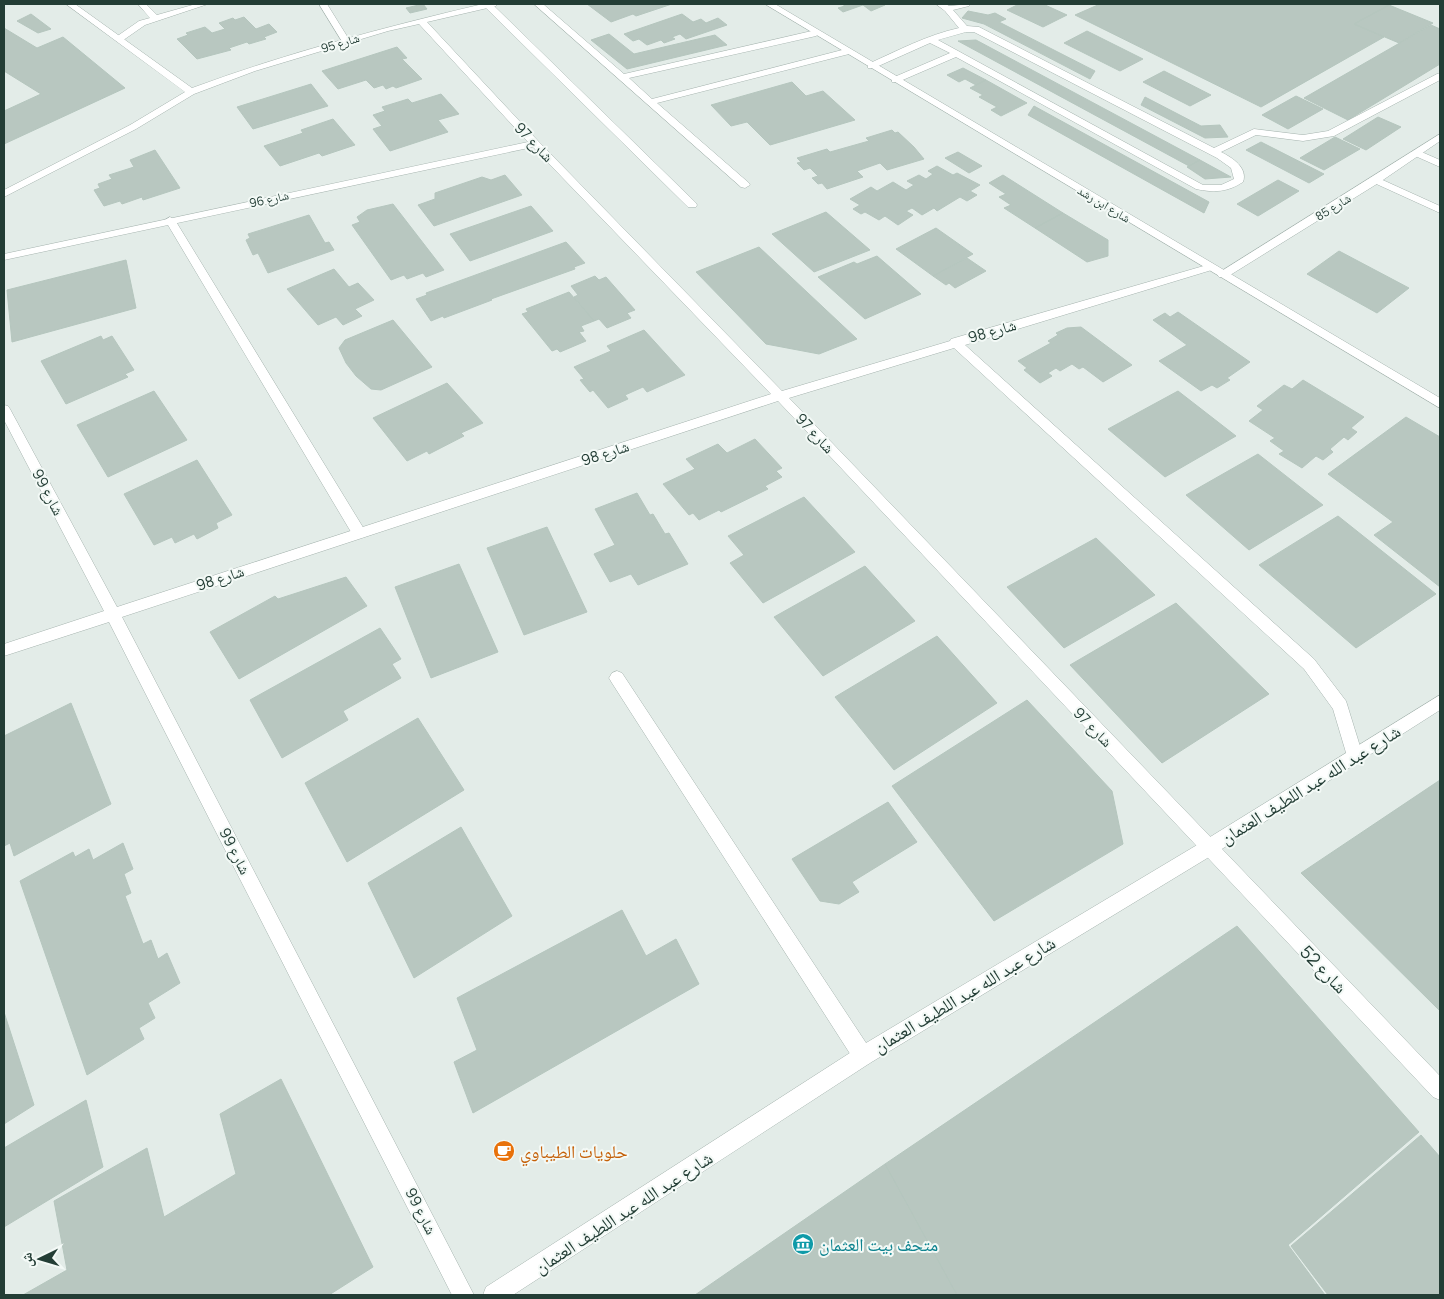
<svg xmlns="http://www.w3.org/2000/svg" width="1444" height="1299" viewBox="0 0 1444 1299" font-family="Manrope,'Noto Naskh Arabic',sans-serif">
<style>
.building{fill:#b8c7c0;stroke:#b5c6be}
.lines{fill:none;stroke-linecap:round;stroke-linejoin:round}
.service-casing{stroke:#a6b4af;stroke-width:1}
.minor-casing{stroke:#a6b4af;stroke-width:1}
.tertiary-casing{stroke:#a6b4af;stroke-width:1}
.service{fill:#fff;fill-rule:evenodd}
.minor{fill:#fff;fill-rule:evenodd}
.tertiary{fill:#fff;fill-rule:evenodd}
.labels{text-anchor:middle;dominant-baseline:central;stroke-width:4;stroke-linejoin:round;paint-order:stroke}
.far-street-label{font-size:12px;fill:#233d35;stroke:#f3f9f6}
.street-label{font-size:15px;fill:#233d35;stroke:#f3f9f6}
.near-street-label{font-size:18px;fill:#233d35;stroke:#f3f9f6}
.near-food-label{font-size:18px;fill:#c56008;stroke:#f3f9f6;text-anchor:start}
.near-culture-label{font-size:18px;fill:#0d838f;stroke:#f3f9f6;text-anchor:start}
</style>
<rect width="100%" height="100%" fill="#e3ece8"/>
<path class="building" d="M423,4L427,9L410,13L406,8Z
M587,4H672L636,16L633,14L611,22Z
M842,4H883L885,5L871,11L863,5L843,12L838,8L845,6Z
M1019,4H1043L1067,15L1043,27L1007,10Z
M1100,4H1391L1354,24L1384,37L1261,107L1075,15Z
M1389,5L1433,23L1399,43L1354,24Z
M968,11L988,15L995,13L1006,19L999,22L1095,71L1090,79L984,24L962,18Z
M31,14L51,29L38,33L17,21Z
M682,14L693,22L701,19L706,23L718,18L727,25L686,39L680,34L672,37L675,39L664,43L661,40L647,45L639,39L633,41L624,34Z
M244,17L256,29L269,24L277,32L264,37L266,39L249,44L247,42L229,48L231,50L197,59L177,39L188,35L186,33L205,27L212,33L225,29L219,23L233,18L235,20Z
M1431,25L1440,29V64L1348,120L1304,98Z
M4,28L37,48L63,37L125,88L4,144V111L41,94L4,71Z
M1087,31L1143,59L1120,71L1064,43Z
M609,34L634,54L715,35L727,45L627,69L591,40Z
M976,40L1200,160L1189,166L958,41Z
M397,47L407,58L402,59L422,79L396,88L393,86L386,89L383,85L374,88L366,80L338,89L322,71Z
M963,68L986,80L976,85L965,79L959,82L947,75Z
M1164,71L1211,95L1190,106L1143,82Z
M986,80L1027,103L1001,116L991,110L997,107L979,97L983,95L970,88Z
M792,82L806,96L823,91L855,120L770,145L747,122L731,126L711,105Z
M311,84L328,106L253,129L237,107Z
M441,94L459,114L438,120L448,132L390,151L373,129L382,126L373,115L385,111L382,107L408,99L412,103Z
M1296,96L1323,109L1288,129L1262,115Z
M1145,97L1201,126L1220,125L1228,137L1205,138L1141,105Z
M1034,106L1209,202L1204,213L1028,115Z
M1378,117L1401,127L1366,150L1343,139Z
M333,119L355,145L322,156L319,153L280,166L264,146L303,133L301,130Z
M892,130L895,133L898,132L914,147L924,159L887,170L880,163L857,171L863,177L827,189L822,183L818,184L812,178L818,176L810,168L804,170L797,163L801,162L797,158L827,149L830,152L869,141L866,138Z
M1335,137L1360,149L1324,170L1300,158Z
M1261,142L1324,174L1309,183L1246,150Z
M155,150L180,188L143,200L142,197L122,204L120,201L104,206L94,190L100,188L98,184L112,179L109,175L134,167L130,160Z
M958,152L982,166L969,173L945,158Z
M1200,160L1231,177L1205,179L1187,167Z
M937,166L953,175L957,173L980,185L970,191L977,195L967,201L960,197L937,211L934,208L922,215L912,208L906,211L913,215L898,225L885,216L879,220L865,212L861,214L853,209L860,205L850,199L871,187L877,191L893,182L906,190L914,185L907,181L919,175L926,179L933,174L928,171Z
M505,175L522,195L434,226L418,205L435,199V193L482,177L491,180Z
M1003,175L1063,213L1035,228L1004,208L1011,205L999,197L1006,194L989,183Z
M1278,180L1299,191L1258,216L1237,204Z
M393,204L444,270L426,277L423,273L407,279L404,275L391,280L352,225L360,222L357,217L367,210Z
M531,206L553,231L470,261L450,234Z
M826,212L870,250L814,272L772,234Z
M1063,213L1108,240V256L1087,262L1035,228Z
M309,215L325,243L329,242L334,250L268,273L258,253L253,255L246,240L250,238L248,234Z
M936,228L973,254L933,276L896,249Z
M566,242L585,263L574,267L575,269L491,299L492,300L444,318L443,316L431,321L416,299L427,295L426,293Z
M759,247L857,339L819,354L766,344L696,272Z
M1339,251L1409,288L1377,313L1307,274Z
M877,256L921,294L865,319L818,277L854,262L857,264Z
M967,258L986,271L955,288L949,283L946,285L933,276Z
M126,260L136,308L12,342L7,290Z
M334,269L349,287L358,283L374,300L355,309L362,316L343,325L336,317L318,325L287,289Z
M595,276L599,280L606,277L635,310L627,313L631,318L607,328L599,319L594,321L574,297L578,295L571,286Z
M569,292L594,321L581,326L584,331L579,332L586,341L560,352L557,349L552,351L522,314L528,312L526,309Z
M1178,312L1250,362L1227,378L1230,380L1217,388L1212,385L1201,391L1159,361L1187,345L1153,320L1165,313L1170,317Z
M393,320L432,367L381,390L371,389L356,376L346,363L339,348L345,340Z
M1081,327L1132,365L1103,382L1083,367L1079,369L1072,364L1060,371L1056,368L1048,373L1052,376L1040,383L1024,370L1027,368L1018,361L1051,343L1048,341L1058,335L1056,333L1067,328Z
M644,330L685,375L647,392L643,387L625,395L628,399L608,408L593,390L590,392L580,380L584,379L574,367L611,351L607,346Z
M101,336L103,340L112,336L134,370L125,374L128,377L66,404L41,361Z
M1303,380L1364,417L1351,428L1357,432L1348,440L1344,437L1330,449L1333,452L1323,460L1316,456L1302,468L1279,454L1284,451L1270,441L1275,438L1249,421L1263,410L1257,406L1284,385L1292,389Z
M447,383L483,423L461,433L464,436L429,454L427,451L407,461L373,418Z
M154,391L187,440L108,477L77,425Z
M1178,391L1236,436L1165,477L1108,429Z
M1406,417L1440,437V587L1374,535L1393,522L1328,474Z
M755,439L782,468L776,471L782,477L765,486L768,489L721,512L719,510L699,520L693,513L689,515L663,484L695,469L686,459L718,444L727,453Z
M1258,454L1323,505L1249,550L1186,495Z
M197,460L232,515L216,523L218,528L197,539L194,534L175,543L172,537L154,545L124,494Z
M637,493L650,515L653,514L665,534L669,533L688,564L638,585L631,574L610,582L594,554L615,545L595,509Z
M804,497L855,552L763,603L730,563L744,555L728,536Z
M1338,516L1436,594L1356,648L1259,565Z
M547,527L587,612L524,635L487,548Z
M1096,538L1155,595L1064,648L1007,587Z
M459,564L498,652L431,678L395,587Z
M865,566L915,621L823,676L774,617Z
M346,577L367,606L239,679L210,632L275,596L278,599Z
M1176,603L1269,694L1162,763L1070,665Z
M380,628L401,659L392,664L401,678L343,711L348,720L282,758L250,700Z
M937,636L997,703L894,770L835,697Z
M1027,700L1112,791L1123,844L994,921L892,786Z
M71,703L111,804L14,856L10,843L4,846V736Z
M418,718L464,790L347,862L305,783Z
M1440,780V1011L1301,873Z
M888,802L917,842L852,882L859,892L839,904L820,901L792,859Z
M461,827L512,916L414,978L368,883Z
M123,843L133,869L124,874L131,893L125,896L143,944L151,940L158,959L167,953L180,983L148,1003L155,1018L139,1028L144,1039L87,1075L20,881L73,852L75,857L89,849L93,860Z
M622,910L646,956L676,939L699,984L473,1113L454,1062L477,1050L457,998Z
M1237,926L1419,1132L1288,1245L1325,1295H957L885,1164Z
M4,1012L34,1105L4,1124Z
M281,1079L373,1267L329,1295H23L67,1270L54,1201L147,1148L164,1217L236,1174L220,1114Z
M86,1100L103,1167L4,1227V1148Z
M1421,1135L1440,1157V1295H1328L1291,1246Z
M885,1164L957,1295H695Z"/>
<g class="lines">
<g class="service-casing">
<path id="service" d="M138,4H146L157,15L196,4H208L145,25L122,41H116V37L139,21L150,18Z
M319,4H327L350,41L349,43H343Z
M485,4H492L696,203L697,205L696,207H688L485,7Z
M534,4H543L624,74L816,30L820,33L816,36L629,78L652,99L846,49L851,52L849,54L657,103L749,183L750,185L745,188L741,187Z
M936,4H946L949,6L970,4L969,6L953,10L967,26L979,27L1214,148L1254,129L1303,135L1328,131L1437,74L1440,73V80L1334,136L1303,141L1256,135L1221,152C1233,158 1248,168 1243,182C1228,192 1214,193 1196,189L956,57L898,82H892V78L950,53L930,43L874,68H868V64C897,51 927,35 959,28L945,11ZM966,32H974L1217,158L1231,168L1234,179L1221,185H1203L938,40Z
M1417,150L1440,160V167L1413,155V151Z
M1376,177L1440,206V213L1372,182L1371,180Z
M170,217L175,220L364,529L366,533L364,537L359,538L354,537L165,220Z
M617,671L622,673L870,1049L873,1056L870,1063L863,1066L856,1063L612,683L609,678L612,673Z"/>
</g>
<g class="minor-casing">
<path id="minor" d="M66,4H75L192,88C287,53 385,27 483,4H497L496,6L427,22L539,142L782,391L950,341L951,339L1207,265H1215L1217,267L1215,269L965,345L1314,659L1346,701L1363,756L1361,761L1355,763L1349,761L1347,756L1333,709L1304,669L954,348L789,398L1440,1076V1100L1433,1097L778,401L122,617L474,1295H452L109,622L4,656V644L104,611L4,420V405L8,406L10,409L117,607L771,394L533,147L4,260V254L528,142L419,24L388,31L255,71L194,94L136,129L4,197V190L130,125L185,92Z
M1440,134V141L1380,182L1227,277H1219L1217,274Z"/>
</g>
<g class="tertiary-casing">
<path id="tertiary" d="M765,4H775L1440,398V408Z
M1440,695V710L1214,854L870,1063L513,1295H483L486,1287L856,1049L1202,842Z"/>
</g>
<use href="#service" class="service"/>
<use href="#minor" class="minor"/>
<use href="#tertiary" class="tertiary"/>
</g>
<defs>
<g id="cafe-disc" transform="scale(1.125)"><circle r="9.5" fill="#e8710a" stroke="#f3f9f6"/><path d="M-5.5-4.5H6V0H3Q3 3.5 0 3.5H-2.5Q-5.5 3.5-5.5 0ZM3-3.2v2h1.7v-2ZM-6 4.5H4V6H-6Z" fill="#fff"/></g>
<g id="museum-disc" transform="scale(1.125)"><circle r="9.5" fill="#0f9aa8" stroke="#f3f9f6"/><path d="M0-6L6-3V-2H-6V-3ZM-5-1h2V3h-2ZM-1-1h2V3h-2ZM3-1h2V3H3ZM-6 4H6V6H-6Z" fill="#fff"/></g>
</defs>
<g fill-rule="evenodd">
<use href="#cafe-disc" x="504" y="1151"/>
<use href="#museum-disc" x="803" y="1244"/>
</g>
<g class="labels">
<g class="far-street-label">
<text transform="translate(340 43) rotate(-17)">شارع 95</text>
<text transform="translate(269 199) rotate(-12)">شارع 96</text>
<text transform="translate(1104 204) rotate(31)">شارع ابن رشد</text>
<text transform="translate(1333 207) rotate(-32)">شارع 85</text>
</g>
<g class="street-label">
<text transform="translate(534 142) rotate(46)">شارع 97</text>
<text transform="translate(992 331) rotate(-16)">شارع 98</text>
<text transform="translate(815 433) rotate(47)">شارع 97</text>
<text transform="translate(605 453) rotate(-18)">شارع 98</text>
<text transform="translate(48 492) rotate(62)">شارع 99</text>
<text transform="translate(220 578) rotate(-18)">شارع 98</text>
<text transform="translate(1093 727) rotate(46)">شارع 97</text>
<text transform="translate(235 851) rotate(63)">شارع 99</text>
<text transform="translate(421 1211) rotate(63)">شارع 99</text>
</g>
<g class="near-street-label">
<text transform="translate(1310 784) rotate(-32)">شارع عبد الله عبد اللطيف العثمان</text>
<text transform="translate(1324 969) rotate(46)">شارع 52</text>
<text transform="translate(964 994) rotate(-31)">شارع عبد الله عبد اللطيف العثمان</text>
<text transform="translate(623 1212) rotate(-33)">شارع عبد الله عبد اللطيف العثمان</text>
</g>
<g class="near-food-label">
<text x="520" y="1151">حلويات الطيباوي</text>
</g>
<g class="near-culture-label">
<text x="819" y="1244">متحف بيت العثمان</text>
</g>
</g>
<rect width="1444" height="1299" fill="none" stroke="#233d35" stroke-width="10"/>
<g transform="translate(40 1259) rotate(265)" stroke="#f3f9f6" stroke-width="4" paint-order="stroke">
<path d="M0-4L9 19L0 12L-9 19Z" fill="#233d35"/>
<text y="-8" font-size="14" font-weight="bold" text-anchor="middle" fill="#233d35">ش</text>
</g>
</svg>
